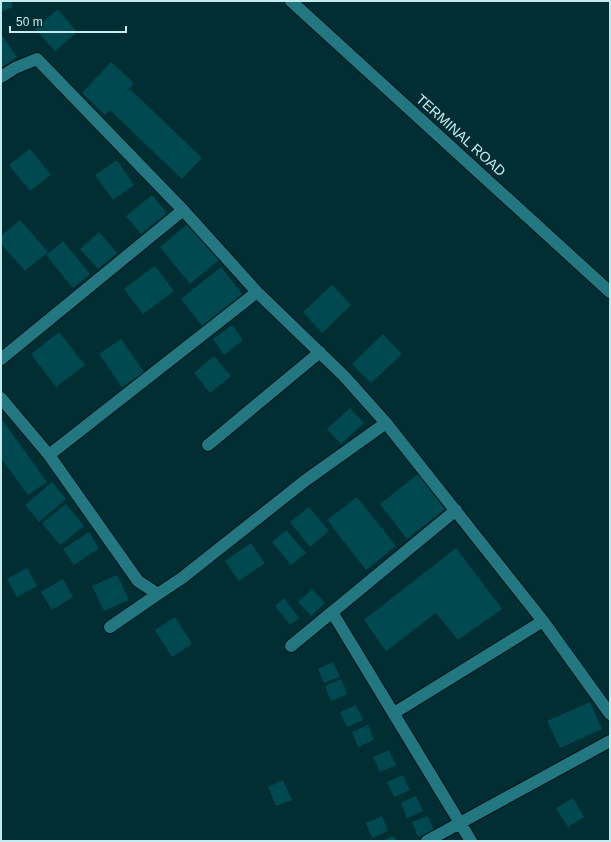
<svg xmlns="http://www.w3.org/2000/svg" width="611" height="842" viewBox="0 0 611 842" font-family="Helvetica,sans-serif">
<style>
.building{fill:#004950}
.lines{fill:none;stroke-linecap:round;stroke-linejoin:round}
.minor-casing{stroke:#001417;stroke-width:14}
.minor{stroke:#227780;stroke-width:12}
.labels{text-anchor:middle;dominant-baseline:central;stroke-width:3;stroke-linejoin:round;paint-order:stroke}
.street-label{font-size:14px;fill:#c5ebef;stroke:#002e33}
</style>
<rect width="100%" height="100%" fill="#002e33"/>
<path class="building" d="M1,1H11L13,7L1,12Z
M58,9L77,32L55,51L35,29Z
M1,34L17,57L1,68Z
M111,62L134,83L121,98L130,89L202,158L182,179L110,110L105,115L82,93Z
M30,149L51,175L30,191L9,165Z
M117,160L134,185L113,200L95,175Z
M152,195L167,213L141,234L126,216Z
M20,220L48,252L25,271L1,244V236Z
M190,222L220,259L190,284L160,247Z
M99,232L117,253L98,269L80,249Z
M63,241L90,274L73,288L46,255Z
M155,266L174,291L143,314L124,289Z
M221,267L242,294L202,326L181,299Z
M332,285L351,305L322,333L303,312Z
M232,325L243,340L224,355L213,339Z
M59,332L85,365L56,387L31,354Z
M383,334L402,354L371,383L352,364Z
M121,339L144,372L122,387L99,354Z
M214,356L231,376L210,393L194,373Z
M350,408L364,423L341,444L327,429Z
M3,421L47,482L28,495L1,458V422Z
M418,474L445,509L407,539L380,504Z
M52,482L66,499L39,522L25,505Z
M357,497L396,546L366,570L327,520Z
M66,504L84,526L60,545L42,523Z
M309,507L329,531L310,547L290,522Z
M286,530L306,553L291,565L272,542Z
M89,532L99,548L74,565L63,549Z
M251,543L265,563L239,581L225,561Z
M456,548L502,609L458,640L436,613L386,651L364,620Z
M27,568L37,586L17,597L7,579Z
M117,575L129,600L104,611L92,586Z
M63,579L73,597L52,610L41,592Z
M312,589L325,603L311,616L298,602Z
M284,598L299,618L290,625L275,606Z
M175,617L192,644L172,657L155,630Z
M333,662L340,677L324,683L318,669Z
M341,679L347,694L331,701L325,686Z
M590,702L602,729L560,748L547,721Z
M356,705L363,720L347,727L340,712Z
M368,725L374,740L358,747L352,732Z
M389,750L396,765L380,772L373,757Z
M403,775L410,790L394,797L387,782Z
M283,780L292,800L276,806L268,787Z
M416,796L423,811L407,818L401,803Z
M573,798L584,817L568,827L556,808Z
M382,816L388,831L372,838L366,823Z
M428,816L434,830L418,837L412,822Z
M394,836L396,841H381Z"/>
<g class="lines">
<g class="minor-casing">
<path id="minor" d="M291,1L610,292
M1,77L15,68L37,59L183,210L257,292L344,376L386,423L543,621L610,714
M1,359L183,210
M1,398L49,455L138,581L158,594L182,578L306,480L386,423
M208,445L320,352
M49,455L257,292
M332,612L460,823L427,841
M110,627L158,594
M291,646L456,510
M394,713L543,621
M471,841L460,823L610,741"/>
</g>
<use href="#minor" class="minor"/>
</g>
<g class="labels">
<g class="street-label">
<text transform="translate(461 135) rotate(42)">TERMINAL ROAD</text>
</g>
</g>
<rect width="611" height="842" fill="none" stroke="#c5ebef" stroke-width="4"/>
<path d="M10 26v6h116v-6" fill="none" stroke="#c5ebef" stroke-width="2"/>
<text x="16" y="26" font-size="12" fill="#c5ebef" stroke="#002e33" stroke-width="3" paint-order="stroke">50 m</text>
</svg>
